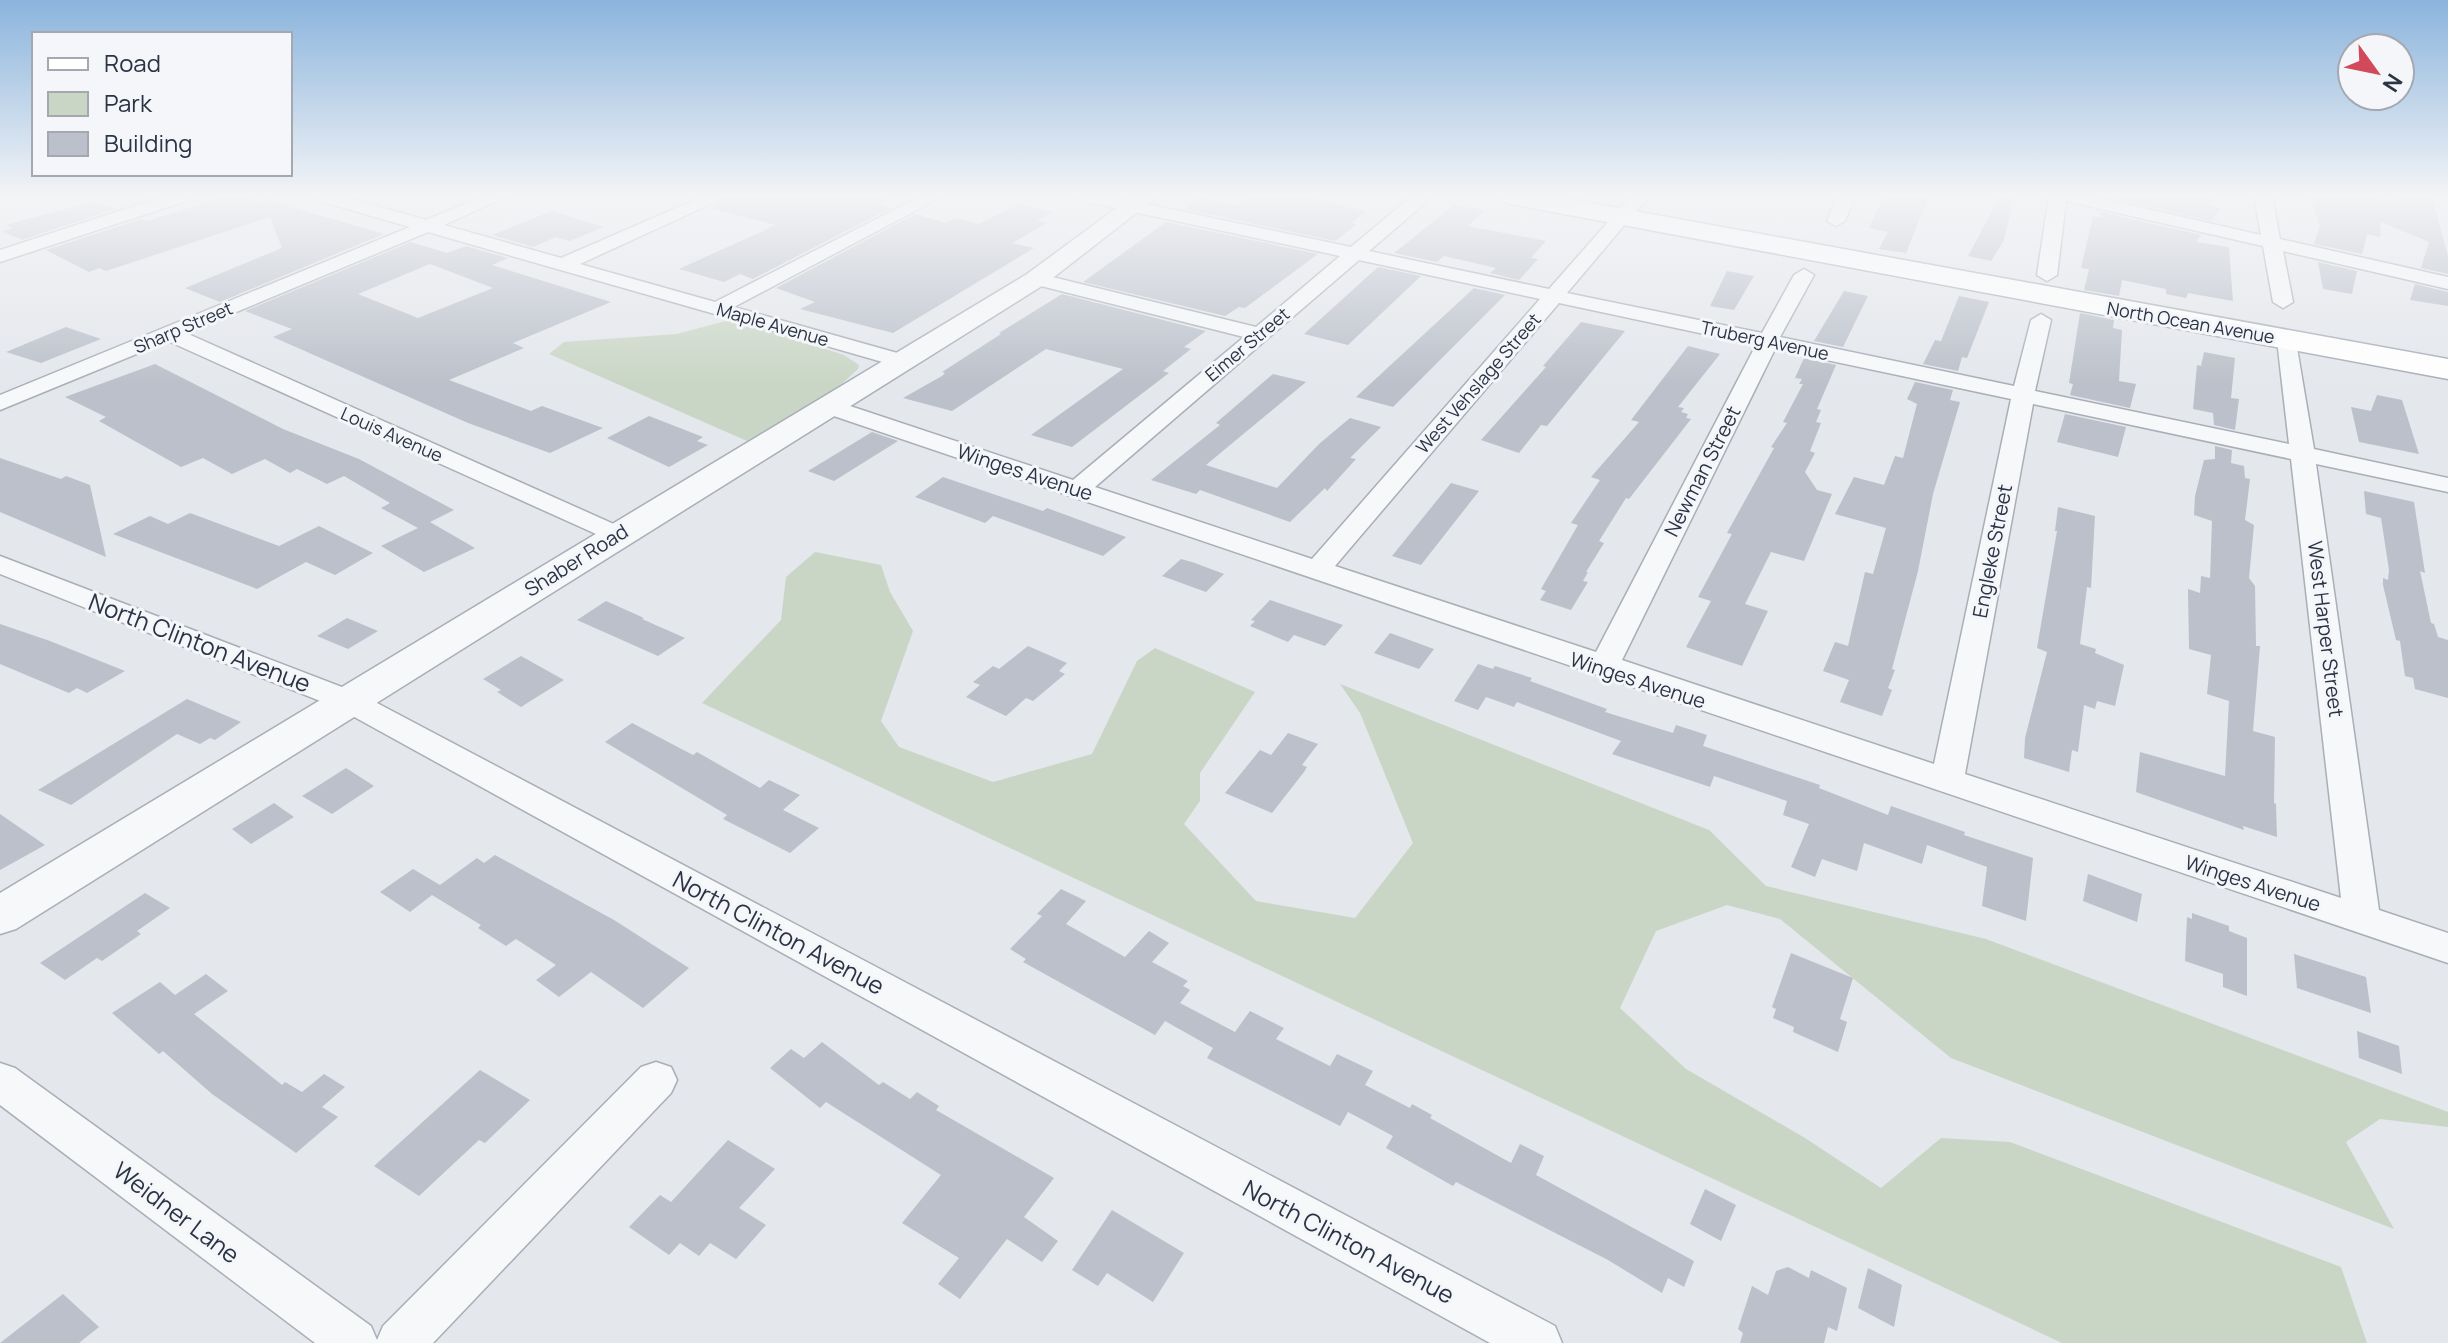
<svg xmlns="http://www.w3.org/2000/svg" width="2448" height="1343" viewBox="0 0 2448 1343" font-family="Manrope,sans-serif">
<style>
.green{fill:#c9d6c5}
.building{fill:#bbc0ca;fill-rule:evenodd}
.lines{fill:none;stroke-linecap:round;stroke-linejoin:round}
.minor-casing{stroke:#a9aeb7;stroke-width:3}
.tertiary-casing{stroke:#a9aeb7;stroke-width:3}
.secondary-casing{stroke:#a9aeb7;stroke-width:3}
.minor{fill:#f7f8fa;fill-rule:evenodd}
.tertiary{fill:#f7f8fa;fill-rule:evenodd}
.secondary{fill:#fff;fill-rule:evenodd}
.labels{text-anchor:middle;dominant-baseline:central;stroke-width:6;stroke-linejoin:round;paint-order:stroke}
.far-street-label{font-size:18px;fill:#2b3445;stroke:#f4f6f9}
.street-label{font-size:20px;fill:#2b3445;stroke:#f4f6f9}
.near-street-label{font-size:24px;fill:#2b3445;stroke:#f4f6f9}
</style>
<rect width="100%" height="100%" fill="#e4e7ec"/>
<path class="green" d="M733,319L844,355L859,365L858,369L837,388L747,441L549,354L564,342L677,334Z
M815,552L881,565L890,592L913,631L881,721L899,747L993,782L1092,754L1137,661L1155,648L1255,692L1200,773V801L1184,824L1256,901L1355,918L1413,843L1360,713L1340,684L1709,830L1766,886L1986,939L2448,1112V1127L2380,1119L2346,1142L2394,1229L1951,1058L1780,919L1727,905L1656,931L1620,1008L1686,1069L1805,1138L1881,1188L1941,1138L2010,1142L2341,1267L2367,1343H2062L702,703L781,620L786,577Z"/>
<path class="building" d="M229,196H241L266,205L264,199L384,234L220,302L185,288L282,248L270,217L106,271L99,268L89,272L46,250L141,219L147,221Z
M731,196H894L875,204L891,208L753,279L740,274L724,282L679,269L776,225L710,208Z
M1253,196H1297L1366,211L1351,223L1357,224L1335,241L1184,209L1199,198L1235,206Z
M1884,196H1929L1906,253L1879,249L1888,232L1869,228Z
M2000,196H2014L2004,240L1991,261L1968,256Z
M2104,196H2217L2208,205L2221,208L2211,221Z
M2310,196H2358L2394,202L2391,196H2432L2448,256V274L2421,268L2429,242L2381,222L2380,237L2367,234L2362,254L2314,244L2320,226Z
M95,202L115,209L22,240L2,231L13,228L6,225L27,219Z
M1019,204L1053,212L1037,221L1047,223L1012,243L1034,248L893,333L800,309L815,302L776,288L915,214L946,223L955,218L979,224Z
M1454,205L1485,210L1468,226L1546,241L1531,258L1538,259L1519,280L1490,273L1496,268L1444,256L1437,262L1394,253Z
M552,211L604,227L570,241L556,237L533,247L492,235Z
M2101,212L2201,235L2196,242L2229,247L2233,301L2188,293L2186,298L2166,294V289L2122,280L2119,296L2084,290L2089,269L2081,268L2093,216L2101,218Z
M1166,222L1318,254L1245,308L1239,307L1225,316L1083,282Z
M411,242L447,253L466,246L508,258L492,265L611,302L513,343L524,348L449,380L531,411L542,406L603,428L550,453L468,423L273,337L292,329L245,311ZM430,264L493,288L418,318L358,294Z
M2318,262L2357,271L2352,294L2323,289Z
M1378,267L1421,276L1348,345L1304,334Z
M1727,271L1754,276L1734,310L1710,306Z
M2415,284L2448,292V306L2410,300Z
M1474,288L1505,295L1393,407L1356,397Z
M1844,291L1868,296L1843,347L1814,341Z
M1062,294L1206,331L1184,347L1191,349L1163,371L1169,373L1072,447L1031,435L1123,369L1046,349L952,411L903,398L942,376L945,373L942,372L1001,334L999,333Z
M1959,296L1989,302L1967,358L1962,357L1958,371L1923,364L1935,340L1941,341Z
M2080,313L2114,320L2113,328L2122,330L2119,381L2136,384L2130,408L2070,395L2073,384L2069,383Z
M1581,322L1625,331L1547,426L1541,425L1519,453L1481,440L1546,367L1543,366Z
M66,327L101,339L41,363L6,352Z
M1688,346L1720,354L1678,407L1684,408L1681,412L1688,414L1686,418L1691,419L1629,499L1626,498L1599,541L1604,543L1586,572H1588L1583,581L1588,582L1571,610L1540,600L1546,591L1541,589L1578,525L1571,523L1600,480L1591,477L1639,422L1631,420Z
M2204,352L2235,358L2231,398L2239,399L2235,430L2214,425L2213,413L2193,409L2197,365L2201,366Z
M1804,358L1836,365L1817,409L1821,410L1816,422L1821,423L1810,451L1815,453L1805,472L1817,490L1832,494L1804,561L1771,552L1745,604L1768,611L1742,666L1686,647L1711,601L1698,597L1732,534L1727,533L1774,448L1771,447L1787,423L1783,422L1803,384H1799L1802,379L1795,378Z
M155,364L283,429L359,459L454,510L430,522L475,548L424,572L381,546L418,528L381,508L390,503L344,476L327,484L297,469L290,473L265,459L232,474L203,458L181,467L99,421L106,417L65,397Z
M1273,374L1306,382L1206,465L1277,488L1319,444L1350,418L1381,427L1350,458L1356,459L1327,491L1325,488L1290,522L1200,490L1196,494L1151,480L1220,425L1216,423Z
M1915,382L1953,390L1950,400L1960,402L1933,494L1918,571L1892,669L1895,670L1888,688L1892,690L1882,716L1840,702L1849,680L1823,671L1835,642L1848,646L1865,572L1873,574L1886,528L1835,514L1854,477L1884,485L1895,456L1903,458L1917,404L1907,399Z
M2377,395L2402,400L2419,454L2359,442L2351,407L2371,411Z
M2065,414L2126,427L2118,457L2057,442Z
M649,416L703,437L697,441L708,445L669,467L607,438Z
M872,432L898,441L834,481L808,471Z
M2215,446L2232,450L2231,463L2244,466L2245,478L2250,479L2245,520L2254,525L2249,578L2255,586L2256,646H2260L2253,731L2275,737L2274,803L2276,804L2277,837L2243,826L2244,830L2136,792L2140,752L2225,776L2229,701L2207,694L2211,655L2189,649L2188,589L2200,593L2201,576L2210,578L2212,521L2194,515L2195,496L2204,460L2215,459Z
M0,458L61,479L66,476L90,485L106,557L0,512Z
M943,477L1043,511L1047,508L1126,537L1103,556L993,516L985,523L915,497Z
M1451,483L1479,491L1421,565L1392,556Z
M2364,491L2414,502L2425,573L2420,571L2431,623L2434,624L2438,637L2448,640V698L2415,689L2413,678L2405,676L2400,641L2396,640L2383,585V578L2388,580L2389,570L2381,518L2366,514Z
M2058,507L2095,516L2091,588L2087,587L2080,644L2096,649L2095,653L2124,665L2115,706L2097,701L2095,709L2084,705L2078,752L2072,750L2069,772L2024,758L2025,738L2047,652L2037,648L2057,531H2055Z
M190,513L279,546L319,526L373,553L335,575L306,562L257,589L113,534L150,516L168,524Z
M1181,559L1195,563L1224,574L1206,592L1162,576Z
M1270,600L1343,625L1325,646L1294,635L1288,642L1250,626L1255,621L1251,620Z
M606,601L644,618L642,619L685,638L658,656L577,620Z
M347,618L378,631L348,649L317,636Z
M0,624L50,641L125,671L87,693L77,688L69,693L0,664Z
M1390,633L1434,649L1419,669L1374,653Z
M1028,646L1067,663L1059,671L1065,674L1033,701L1026,698L1006,716L966,697L980,685L973,682L993,666L999,669Z
M521,656L564,680L521,707L497,692L501,690L483,679Z
M1478,664L1493,669L1495,666L1532,678L1530,681L1607,709L1605,712L1673,733L1676,725L1707,735L1703,746L1820,785L1819,788L1888,815L1891,806L1965,832L1964,835L2033,858L2026,921L1982,906L1987,867L1927,845L1922,864L1864,843L1857,871L1822,859L1815,877L1791,867L1809,824L1783,815L1787,801L1714,776L1710,787L1612,754L1621,741L1517,702L1514,707L1486,697L1478,710L1454,701Z
M187,699L241,722L215,740L210,738L200,744L177,734L71,805L38,790Z
M632,723L693,755L697,752L760,788L769,780L800,795L783,810L819,828L790,853L723,819L727,815L605,742Z
M1288,733L1318,744L1302,765L1307,767L1304,772L1272,813L1225,793L1260,750L1271,755Z
M346,768L374,786L332,814L302,796Z
M274,803L294,817L251,844L232,829Z
M0,814L45,845L0,870Z
M495,855L614,920L689,968L643,1008L591,972L559,997L536,980L556,965L516,939L506,946L478,928L481,925L432,895L410,912L380,892L413,869L440,885L477,858L484,863Z
M2088,874L2142,894L2137,922L2083,901Z
M1061,889L1086,901L1066,924L1125,957L1149,931L1169,943L1152,962L1188,981L1183,986L1190,990L1180,1003L1235,1032L1250,1011L1284,1028L1276,1039L1330,1066L1337,1054L1373,1071L1365,1085L1410,1108L1412,1104L1432,1115L1430,1118L1511,1163L1520,1144L1544,1156L1536,1175L1694,1261L1684,1287L1668,1278L1662,1293L1608,1260L1456,1182L1453,1186L1386,1148L1393,1136L1348,1112L1340,1126L1207,1058L1213,1048L1165,1021L1155,1035L1023,962L1026,959L1010,949L1042,916L1037,914Z
M145,893L170,908L137,931L141,934L102,961L97,958L65,980L40,963Z
M2192,913L2229,926V931L2247,938V996L2223,987V974L2185,961L2187,917L2192,919Z
M1791,953L1853,978L1840,1019L1847,1022L1838,1052L1793,1032L1794,1027L1773,1018L1776,1009L1772,1007Z
M2294,954L2366,977L2371,1013L2297,988Z
M206,974L228,991L194,1014L282,1085L285,1082L302,1092L324,1074L345,1087L322,1107L338,1117L296,1153L212,1094L163,1051L159,1054L112,1013L160,982L175,995Z
M2357,1031L2399,1046L2402,1074L2359,1058Z
M822,1042L879,1085L883,1082L910,1099L917,1092L939,1106L936,1110L1054,1178L1024,1217L1058,1241L1042,1262L1007,1239L960,1299L938,1284L959,1258L902,1223L941,1175L826,1102L820,1108L770,1068L791,1049L804,1058Z
M480,1070L530,1100L485,1143L479,1140L419,1196L374,1166Z
M728,1140L775,1169L739,1208L766,1225L736,1259L710,1243L699,1256L680,1243L669,1255L629,1227L660,1195L671,1202Z
M1705,1189L1736,1205L1721,1241L1690,1224Z
M1112,1210L1184,1253L1153,1302L1107,1273L1098,1286L1072,1270Z
M1788,1267L1809,1278L1811,1270L1847,1288L1837,1331L1828,1327L1824,1343H1740L1743,1333L1738,1329L1752,1286L1768,1295L1776,1271Z
M1868,1268L1902,1285L1894,1327L1858,1308Z
M63,1294L99,1327L79,1343H0Z"/>
<g class="lines">
<g class="minor-casing">
<path id="minor" d="M165,196H192L189,200L0,262V250Z
M313,196H341L426,220L484,196H508L444,225L561,258L704,196H728L580,264L715,302L921,196H943L734,307L908,356L911,361L900,367L428,232L186,333L625,529L629,535L625,541L616,543L168,341L0,410V395L410,227L316,200Z
M1074,196H1108L1351,247L1412,196H1423L1427,200L1424,204L1369,251L1549,289L1631,196H1649L1567,293L1762,333L1794,275L1804,269L1814,275L1780,337L2014,386L2031,320L2041,314L2051,320L2035,391L2289,444L2277,340L2288,334L2295,336L2314,449L2448,478V492L2316,464L2379,910L2448,933V963L822,412L819,407L822,402H838L1073,480L1244,337L1029,283L1026,279L1029,275L1036,273L1256,327L1340,256L1083,201ZM1359,260L1540,299L1312,559L1095,487ZM1559,303L1756,345L1596,652L1335,566ZM1775,349L2011,399L1934,764L1622,660ZM2033,404L2291,459L2341,898L1965,774Z
M1837,196H1855L1845,221L1836,226L1827,221Z
M2049,196H2090L2261,235L2254,196H2272L2280,239L2448,277V289L2283,251L2293,302L2283,308L2273,302L2263,246L2066,201L2057,275L2047,281L2037,275Z
M0,556L360,694L1555,1326L1562,1343H1490L338,708L0,574Z
M656,1062L671,1067L677,1080L671,1093L433,1343H315L0,1105V1063L15,1068L371,1326L377,1340L383,1326L641,1067Z"/>
</g>
<g class="tertiary-casing">
<path id="tertiary" d="M1133,196H1158L1045,284L16,929L0,934V893L1027,274Z"/>
</g>
<g class="secondary-casing">
<path id="secondary" d="M1497,196H1552L2448,359V379L1510,204L1501,201Z"/>
</g>
<use href="#minor" class="minor"/>
<use href="#tertiary" class="tertiary"/>
<use href="#secondary" class="secondary"/>
</g>
<linearGradient id="sky" x2="0" y2="1"><stop stop-color="#8bb4dd"/><stop offset="0.51" stop-color="#f3f4f6"/><stop offset="1" stop-color="#f3f4f6" stop-opacity="0"/></linearGradient>
<rect width="2448" height="384" fill="url(#sky)"/>
<g class="labels">
<g class="far-street-label">
<text transform="translate(2191 322) rotate(10)">North Ocean Avenue</text>
<text transform="translate(773 324) rotate(16)">Maple Avenue</text>
<text transform="translate(183 327) rotate(-23)">Sharp Street</text>
<text transform="translate(1765 340) rotate(12)">Truberg Avenue</text>
<text transform="translate(1247 344) rotate(-40)">Eimer Street</text>
<text transform="translate(1478 383) rotate(-49)">West Vehslage Street</text>
<text transform="translate(392 434) rotate(24)">Louis Avenue</text>
</g>
<g class="street-label">
<text transform="translate(1702 471) rotate(-63)">Newman Street</text>
<text transform="translate(1025 472) rotate(18)">Winges Avenue</text>
<text transform="translate(1992 551) rotate(-79)">Engleke Street</text>
<text transform="translate(576 560) rotate(-32)">Shaber Road</text>
<text transform="translate(2326 629) rotate(83)">West Harper Street</text>
<text transform="translate(1638 680) rotate(18)">Winges Avenue</text>
<text transform="translate(2253 883) rotate(18)">Winges Avenue</text>
</g>
<g class="near-street-label">
<text transform="translate(200 642) rotate(21)">North Clinton Avenue</text>
<text transform="translate(779 932) rotate(28)">North Clinton Avenue</text>
<text transform="translate(177 1212) rotate(37)">Weidner Lane</text>
<text transform="translate(1349 1241) rotate(28)">North Clinton Avenue</text>
</g>
</g>
<rect x="32" y="32" width="260" height="144" fill="#f4f6f9" stroke="#a4a8b1" stroke-width="2"/>
<rect x="48" y="58" width="40" height="12" fill="#ffffff" stroke="#a4a8b1" stroke-width="2"/>
<text x="104" y="72" font-size="24" fill="#2b3445">Road</text>
<rect x="48" y="92" width="40" height="24" fill="#c9d6c5" stroke="#a4a8b1" stroke-width="2"/>
<text x="104" y="112" font-size="24" fill="#2b3445">Park</text>
<rect x="48" y="132" width="40" height="24" fill="#bbc0ca" stroke="#a4a8b1" stroke-width="2"/>
<text x="104" y="152" font-size="24" fill="#2b3445">Building</text>
<g transform="translate(2376 72) rotate(123)"><circle r="38" fill="#f4f6f9" stroke="#a4a8b1" stroke-width="2"/>
<path d="M0-6L14 30L0 20L-14 30Z" fill="#d1495b"/>
<text y="-12" font-size="22" font-weight="bold" text-anchor="middle" fill="#2b3445">N</text>
</g>
</svg>
